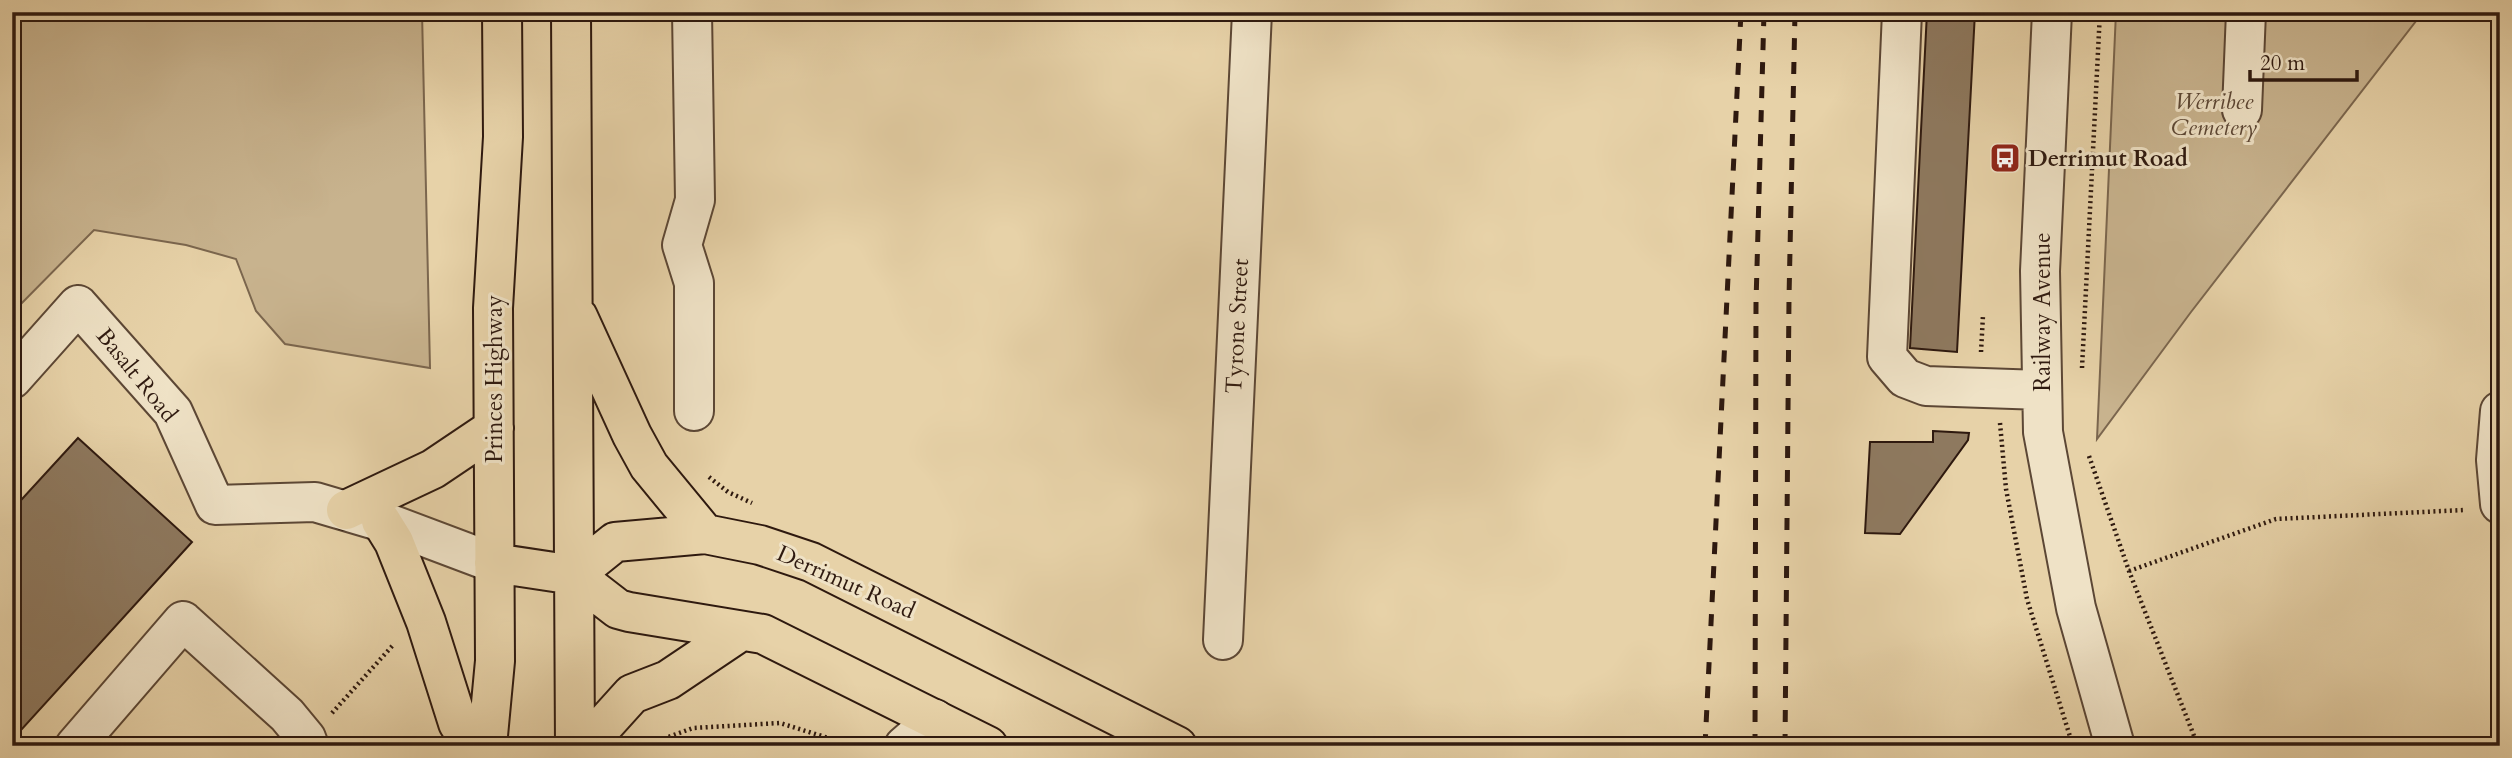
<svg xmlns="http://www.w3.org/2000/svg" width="2512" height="758" viewBox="0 0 2512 758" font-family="Cardo,serif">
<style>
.green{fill:#c8b38e;stroke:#7b664e;stroke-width:2}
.building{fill:#8e795f;stroke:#2e190f;stroke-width:2}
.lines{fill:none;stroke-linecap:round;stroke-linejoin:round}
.minor-casing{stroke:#5c4735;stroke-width:42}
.highway-casing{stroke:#2e190f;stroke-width:42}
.path{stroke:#2e190f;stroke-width:4.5;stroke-dasharray:2 3.5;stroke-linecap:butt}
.minor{stroke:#efe2c6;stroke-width:38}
.highway{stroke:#e7d2a8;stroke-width:38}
.rail{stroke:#2e190f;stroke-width:5;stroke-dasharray:12 12;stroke-linecap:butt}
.labels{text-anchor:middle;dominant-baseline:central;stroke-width:6;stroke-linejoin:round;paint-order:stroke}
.park-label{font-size:23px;font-style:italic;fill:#5c4735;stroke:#efe2c6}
.poi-label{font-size:23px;font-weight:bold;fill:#2e190f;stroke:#efe2c6;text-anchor:start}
.street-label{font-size:23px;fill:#2e190f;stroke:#efe2c6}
</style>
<rect width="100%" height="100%" fill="#e7d2a8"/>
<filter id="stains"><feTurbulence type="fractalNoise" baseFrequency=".00286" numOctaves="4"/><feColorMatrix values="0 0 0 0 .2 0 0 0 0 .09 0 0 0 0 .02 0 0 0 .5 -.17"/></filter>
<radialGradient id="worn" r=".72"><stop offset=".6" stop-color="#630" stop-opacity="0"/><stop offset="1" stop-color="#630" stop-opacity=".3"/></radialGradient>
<path class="green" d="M12,12H422L430,368L285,344L256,311L236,259L186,245L94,230L12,313Z
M2116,12H2423L2191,312L2097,439Z"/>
<path class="building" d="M1927,12H1975L1957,352L1910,348Z
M1933,431L1969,433L1968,440L1900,534L1865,533L1870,442H1933Z
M78,438L192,542L12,740V510Z"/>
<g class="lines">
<g class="minor-casing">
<path id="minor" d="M692,12L695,200L682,245L694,283V411
M1902,12L1887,357L1905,378L1926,386L2042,390
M2052,12L2040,271L2043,432L2076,608L2115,746
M2242,110L2246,12
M12,379L78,305L173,412L215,505L315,502L393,525L494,563
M2500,411L2496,460L2500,504
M1223,640L1252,12
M75,746L183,621L287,715L306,738L309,746
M904,746L935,719"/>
</g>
<g class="highway-casing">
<path id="highway" d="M571,12L575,746
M578,317L632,435L649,466L705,534
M346,510L433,469L494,428
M381,521L394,542L426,622L458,723L473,746
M494,563L574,575L618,609L629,612L763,634L988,746
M574,575L615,542L705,534L760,545L811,562L1177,746
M487,746L495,661L493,308L503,137L502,12
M585,746L632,694L668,680L741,631"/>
</g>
<path class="path" d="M1981,352L1983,315
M2082,368L2100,12
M2000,423L2006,489L2027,599L2073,746
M2089,456L2129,571L2198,746
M709,477L728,492L752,503
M2129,571L2276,519L2464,510
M332,713L394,644
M664,746L660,740L693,728L780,723L854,746"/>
<use href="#minor" class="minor"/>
<use href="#highway" class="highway"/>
<path class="rail" d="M1705,746L1741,12
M1755,746L1756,303L1764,12
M1785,746L1789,298L1795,12"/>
</g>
<defs>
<g id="bus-square" transform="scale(1.575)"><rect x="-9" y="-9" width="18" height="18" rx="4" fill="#8f2418" stroke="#efe2c6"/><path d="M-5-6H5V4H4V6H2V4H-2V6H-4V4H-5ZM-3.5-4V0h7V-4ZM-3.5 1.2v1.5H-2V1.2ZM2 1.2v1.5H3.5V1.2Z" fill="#fff"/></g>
</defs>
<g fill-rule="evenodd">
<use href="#bus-square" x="2005" y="158"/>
</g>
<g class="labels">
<g class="park-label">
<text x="2214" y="101">Werribee<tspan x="2214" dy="26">Cemetery</tspan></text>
</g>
<g class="poi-label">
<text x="2028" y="158">Derrimut Road</text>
</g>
<g class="street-label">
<text transform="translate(2042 312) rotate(-90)">Railway Avenue</text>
<text transform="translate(1237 326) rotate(-87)">Tyrone Street</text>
<text transform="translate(137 375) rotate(51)">Basalt Road</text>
<text transform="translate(494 379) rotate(-90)">Princes Highway</text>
<text transform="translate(846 582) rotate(24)">Derrimut Road</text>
</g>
</g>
<rect width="2512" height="758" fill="none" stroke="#e7d2a8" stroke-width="42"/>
<rect x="14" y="14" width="2484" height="730" fill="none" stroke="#2e190f" stroke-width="3.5"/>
<rect x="21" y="21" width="2470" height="716" fill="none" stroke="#2e190f" stroke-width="2"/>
<path d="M2250 70v10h107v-10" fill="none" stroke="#2e190f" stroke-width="3.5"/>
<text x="2260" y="70" font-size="21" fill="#2e190f" stroke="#efe2c6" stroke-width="5" paint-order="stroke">20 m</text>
<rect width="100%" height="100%" filter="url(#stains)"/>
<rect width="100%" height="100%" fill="url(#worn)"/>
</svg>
